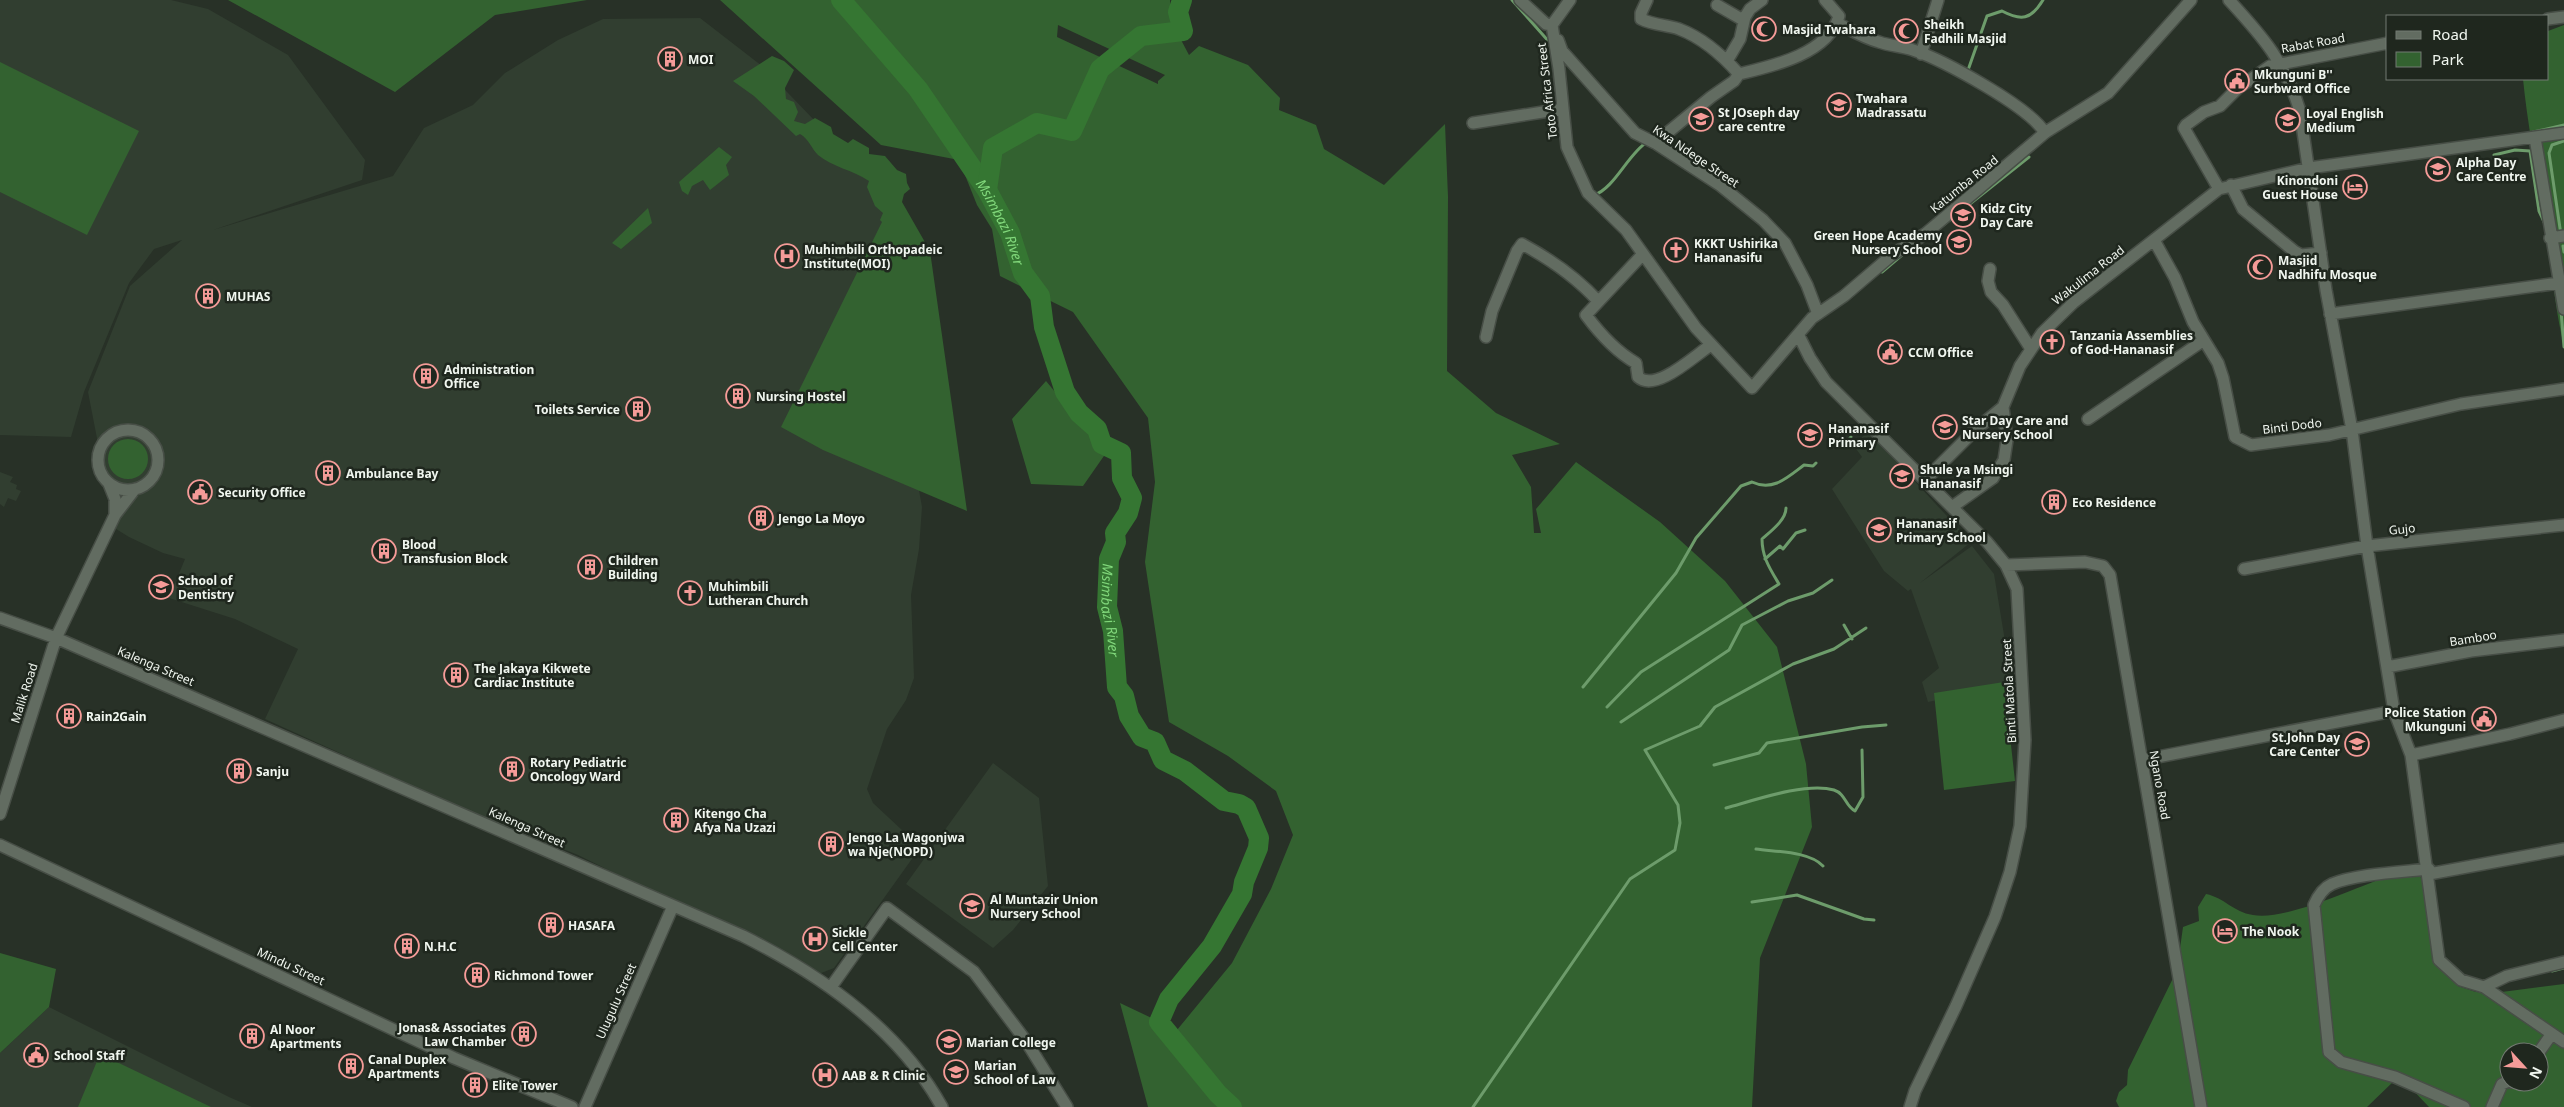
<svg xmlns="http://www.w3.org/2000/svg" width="2564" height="1107" viewBox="0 0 2564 1107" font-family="'Noto Sans',sans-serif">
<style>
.built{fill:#313e30}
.green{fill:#336230;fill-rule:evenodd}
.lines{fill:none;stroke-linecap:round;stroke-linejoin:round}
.stream{stroke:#6d9c6b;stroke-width:3}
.river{stroke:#357632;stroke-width:20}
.minor-casing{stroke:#474e46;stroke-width:14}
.minor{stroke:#626c61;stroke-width:11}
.labels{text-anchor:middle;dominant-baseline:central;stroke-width:5;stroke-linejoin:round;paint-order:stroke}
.poi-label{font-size:12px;font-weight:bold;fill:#f0f6ef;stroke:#1f271e;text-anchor:start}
.street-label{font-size:12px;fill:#f0f6ef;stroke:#1f271e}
.water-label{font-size:14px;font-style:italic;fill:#81d87b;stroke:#1f271e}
</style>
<rect width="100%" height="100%" fill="#283127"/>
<path class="built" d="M0,0H171L208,9L288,55L365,160L362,180L213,230L393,176L424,128L473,105L505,73L558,40L603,19L700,18L762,66L816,122L880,180L908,428L922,507L919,549L911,595L914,678L906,700L887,729L867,789L873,803L903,831L912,847L914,856L834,968L816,975L776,947L740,927L675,903L578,855L452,804L265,719L298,649L235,619L169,598L185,559L163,553L129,537L108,524L109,500L88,392L130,286L182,240L154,249L129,283L84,392L71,437L0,435Z
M1868,431L1971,542L1920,583L1972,546L1994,574L2012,684L1928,702L1922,682L1939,668L1911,589L1908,591L1884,571L1832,489L1862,457L1854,446Z
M0,472L13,477L10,482L17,485L16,489L21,491L16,501L8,498L4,507L0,504Z
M993,763L1039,798L1048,886L1013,930L993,948L906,884Z
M49,1007L229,1097L252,1107H0V1053Z"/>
<path class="green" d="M228,0H587L495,15L395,92Z
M720,0H1170V19L1189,55L1199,46L1248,65L1280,98L1279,110L1316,125L1324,149L1384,185L1445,124L1448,197L1447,371L1496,413L1560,444L1512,455L1531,487L1534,533H1541L1536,509L1576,462L1660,522L1725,581L1777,647L1806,764L1812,827L1760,958L1752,1107H1148L1120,1003L1177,1030L1232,963L1271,889L1293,835L1276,791L1228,756L1169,722L1145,562L1155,482L1148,418L1073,312L1000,276L992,229L977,205L959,160L881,145ZM1058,25L1165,75L1158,81V84L1057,37Z
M2564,25V346C2555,309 2552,271 2546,233C2539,181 2528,130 2523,79H2548V31Z
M772,56L784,61L794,70L785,88L786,99L794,102L798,112L794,121L805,124L815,118L831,127L833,134L848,143L853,139L869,148V154L885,156L897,170L906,174L907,183L910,189L904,194L902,202L930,251L967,511L823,450L781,427L882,222L880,220L883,213L875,206L867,187L869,181C853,170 832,167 818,155C811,148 809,139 800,134L796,136L754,96L733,81Z
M0,62L139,131L87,235L0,192Z
M719,147L732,157L726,165L729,175L710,190L703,180L692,186L688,195L682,191L679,182Z
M648,208L652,223L621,249L612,243Z
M1046,381L1106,453L1083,486L1031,484L1012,419Z
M108 459a20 20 0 1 1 40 0a20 20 0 1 1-40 0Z
M2004,682L2015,781L1944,790L1934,693Z
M2392,875H2414L2429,880L2447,974L2458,986L2476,992L2494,993L2564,984V1107H2429L2407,1084L2395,1080L2367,1107H2119L2116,1101L2119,1092L2127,1085L2128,1070L2177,970L2183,927L2199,921L2198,907L2206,894C2225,898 2233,912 2253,915C2287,921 2358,886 2392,875ZM2509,1052H2539V1082H2509Z
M0,953L56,969L49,1007L0,1053Z
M100,1054L211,1107H78Z"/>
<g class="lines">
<path class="stream" d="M1512,0L1551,44
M1967,73L1987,16L2002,11C2021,21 2031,20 2043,0
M1559,122L1561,137
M2533,132L2564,125
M2494,155L2515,150L2530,151L2539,211L2545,224
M1594,195C1614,189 1628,154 1647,142
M1937,230L2029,157
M2561,235L2549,153L2552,145L2564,141
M2563,246L2564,252
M1882,272L1902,255
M2561,311L2564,347
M1834,425L1843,429L1864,424
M1834,443L1837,447L1843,446L1851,437
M1765,559L1780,546L1783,549L1796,533L1805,530
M1844,625L1852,639
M1583,687L1676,573L1696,538L1741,486L1752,482C1773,492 1788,477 1804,465L1813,466L1816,463
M1607,707L1641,672L1779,584C1770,569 1762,557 1762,539C1771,531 1786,520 1786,508
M1621,722L1729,650L1742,625L1788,601L1813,593L1832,580
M1714,765L1759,753L1767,743L1862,727L1886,725
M1726,808C1755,800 1806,782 1834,790C1846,794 1845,806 1855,811L1863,797L1862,750
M1756,849C1775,852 1809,851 1823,866
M1752,902L1797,895L1864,919L1874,920
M2552,971L2564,968
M1473,1107L1630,879L1675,850L1680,823L1678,805L1645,750L1700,726L1715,707L1793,664L1834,649L1866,628"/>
<g class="river">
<path id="s1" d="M841,0L918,89L987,190L1010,233L1023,273L1040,296L1044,327L1065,392L1079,413L1097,429L1102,444L1121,453L1122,478L1132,498L1128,513L1115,533L1116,542L1109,559L1107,607L1113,631L1117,687L1124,696L1129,716L1142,737L1155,742L1163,760L1185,771L1224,801L1239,804L1246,808L1259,838L1258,848L1244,882L1242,894L1212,946L1169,999L1159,1022L1218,1094L1232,1107"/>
<path d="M987,190L993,148L1037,123L1072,131L1100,69L1141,36L1183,31L1178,12L1182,0"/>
</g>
<g class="minor-casing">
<path id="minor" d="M1520,0L1546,24L1552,25
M1647,0L1641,13V19C1653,25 1667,25 1679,29C1703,38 1723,56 1739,74
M2229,0C2263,37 2285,62 2300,111L2326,290L2352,430L2367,546L2394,711L2411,755L2439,960L2461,980L2484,987L2564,1042
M1717,5L1743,20
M2548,19L2564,17
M1837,23C1851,30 1864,38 1879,42C1890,46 1902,46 1913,50C1943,60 2030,107 2045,133
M1552,25L1559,69L1567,147L1588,193L1626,230L1696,328L1752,388L1812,318L1844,296L1892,255L1925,234L2046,132L2108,93L2191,0
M1552,25L1570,0
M1558,40L1562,51L1635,133L1655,143L1721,186L1763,220L1785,243L1807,285L1818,314
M1921,54L1938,0
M1727,61L1740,39L1745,17L1750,9L1762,0
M1473,123L1562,109
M2535,138L2564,309
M1655,143L1711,97L1734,81L1739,74C1773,66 1828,54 1839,16L1825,0
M2231,185L2243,209L2294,251L2301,255L2321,253
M2219,189L2184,128L2186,125L2204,112L2220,106L2238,88L2270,66L2388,43
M2550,238L2564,236
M2154,240L2175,278L2193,322L2218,363L2223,378L2235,437L2251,445L2329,435L2461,404L2564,389
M1643,254L1586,315C1600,334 1615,351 1636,363L1638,377C1656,393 1695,355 1711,345
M1990,269L1988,281L1991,292L2003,305L2031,349
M2330,314L2559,283
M1799,336L1810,358L1826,382L1987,542L2006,565L2017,589L2025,740L2020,826L2010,872L1995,917L1956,1006L1915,1091L1910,1107
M1486,337L1492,311L1517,251L1522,244C1550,259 1576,277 1598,301
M2088,419L2204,340
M98 460a30 30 0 1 1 60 0a30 30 0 1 1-60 0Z
M1925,480L1975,430L2003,407
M109,484L115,499V515
M1952,507L1993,478L2004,460L2007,440L2003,407L2020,366L2042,333L2073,303L2219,189L2309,168L2564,133
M2006,565L2085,562L2103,566L2110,575L2201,1107
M2244,569L2367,546L2564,525
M0,618L56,638L743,936C821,975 899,1029 942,1107
M2387,667L2471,651L2564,640
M2411,755L2510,734L2564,720
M2142,760L2394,711
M0,814L56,638L115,515L135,489
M0,845L454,1058L572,1107
M2429,869C2402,872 2355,874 2332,884C2323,888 2318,896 2314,905L2329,1052L2341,1062L2395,1077L2464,1107
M2429,874L2564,849
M831,987L887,908L974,972L1026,1041L1067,1107
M2484,987L2507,976L2564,962
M2539,1052L2551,1035
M2512,1082H2521
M585,1107L673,906
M2492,1107L2502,1084L2509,1081"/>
</g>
<use href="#minor" class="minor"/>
</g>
<defs>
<g id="mosque-ring" transform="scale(1.25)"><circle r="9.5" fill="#1f271e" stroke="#f59b98" stroke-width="1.5"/><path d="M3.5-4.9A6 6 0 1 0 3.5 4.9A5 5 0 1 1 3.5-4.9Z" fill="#f59b98"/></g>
<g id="building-ring" transform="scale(1.25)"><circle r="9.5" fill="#1f271e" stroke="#f59b98" stroke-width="1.5"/><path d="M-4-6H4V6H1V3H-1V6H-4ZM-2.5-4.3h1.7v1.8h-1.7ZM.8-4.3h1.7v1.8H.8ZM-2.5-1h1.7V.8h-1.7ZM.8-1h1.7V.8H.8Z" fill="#f59b98"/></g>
<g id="civic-ring" transform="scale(1.25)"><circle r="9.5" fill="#1f271e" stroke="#f59b98" stroke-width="1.5"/><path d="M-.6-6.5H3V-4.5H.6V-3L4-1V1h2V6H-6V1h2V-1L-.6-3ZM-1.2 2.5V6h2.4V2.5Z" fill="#f59b98"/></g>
<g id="school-ring" transform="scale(1.25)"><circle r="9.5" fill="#1f271e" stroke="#f59b98" stroke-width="1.5"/><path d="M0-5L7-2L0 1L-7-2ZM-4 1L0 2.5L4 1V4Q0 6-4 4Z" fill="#f59b98"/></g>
<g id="hotel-ring" transform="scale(1.25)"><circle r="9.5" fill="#1f271e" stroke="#f59b98" stroke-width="1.5"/><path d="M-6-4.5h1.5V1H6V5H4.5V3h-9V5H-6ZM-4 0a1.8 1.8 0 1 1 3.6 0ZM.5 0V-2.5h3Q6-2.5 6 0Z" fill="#f59b98"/></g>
<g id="church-ring" transform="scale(1.25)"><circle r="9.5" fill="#1f271e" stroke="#f59b98" stroke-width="1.5"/><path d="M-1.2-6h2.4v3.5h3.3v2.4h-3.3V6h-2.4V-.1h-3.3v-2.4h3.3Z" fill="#f59b98"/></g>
<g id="hospital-ring" transform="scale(1.25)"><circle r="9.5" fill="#1f271e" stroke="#f59b98" stroke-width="1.5"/><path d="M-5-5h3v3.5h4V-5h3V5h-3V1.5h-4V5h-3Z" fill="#f59b98"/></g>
<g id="university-ring" transform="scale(1.25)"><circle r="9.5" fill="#1f271e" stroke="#f59b98" stroke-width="1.5"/><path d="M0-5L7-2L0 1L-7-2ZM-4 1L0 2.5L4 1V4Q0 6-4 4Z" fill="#f59b98"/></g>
</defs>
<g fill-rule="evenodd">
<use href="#mosque-ring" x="1764" y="29"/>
<use href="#mosque-ring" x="1906" y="31"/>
<use href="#building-ring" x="670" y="59"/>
<use href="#civic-ring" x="2237" y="81"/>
<use href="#school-ring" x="1839" y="105"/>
<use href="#school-ring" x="1701" y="119"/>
<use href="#school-ring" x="2288" y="120"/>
<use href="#school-ring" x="2438" y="169"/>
<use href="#hotel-ring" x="2355" y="187"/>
<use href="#school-ring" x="1963" y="215"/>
<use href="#school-ring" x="1959" y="242"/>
<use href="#church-ring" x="1676" y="250"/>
<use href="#hospital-ring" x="787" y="256"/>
<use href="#mosque-ring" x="2260" y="267"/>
<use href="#building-ring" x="208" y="296"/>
<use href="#church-ring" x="2052" y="342"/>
<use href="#civic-ring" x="1890" y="352"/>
<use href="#building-ring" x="426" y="376"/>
<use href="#building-ring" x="738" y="396"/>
<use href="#building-ring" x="638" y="409"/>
<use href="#school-ring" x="1945" y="427"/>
<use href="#school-ring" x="1810" y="435"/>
<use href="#building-ring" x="328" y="473"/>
<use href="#school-ring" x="1902" y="476"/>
<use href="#civic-ring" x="200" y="492"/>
<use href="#building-ring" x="2054" y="502"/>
<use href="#building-ring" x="761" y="518"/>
<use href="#school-ring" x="1879" y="530"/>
<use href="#building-ring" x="384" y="551"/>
<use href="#building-ring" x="590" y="567"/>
<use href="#university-ring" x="161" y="587"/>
<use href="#church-ring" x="690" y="593"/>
<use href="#building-ring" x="456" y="675"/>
<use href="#building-ring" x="69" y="716"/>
<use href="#civic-ring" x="2484" y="719"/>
<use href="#school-ring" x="2357" y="744"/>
<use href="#building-ring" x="512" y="769"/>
<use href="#building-ring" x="239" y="771"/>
<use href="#building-ring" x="676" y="820"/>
<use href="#building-ring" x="831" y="844"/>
<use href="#school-ring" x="972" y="906"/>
<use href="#building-ring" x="551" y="925"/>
<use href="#hotel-ring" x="2225" y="931"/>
<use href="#hospital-ring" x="815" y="939"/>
<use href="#building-ring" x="407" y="946"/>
<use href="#building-ring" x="477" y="975"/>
<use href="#building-ring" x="524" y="1034"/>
<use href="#building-ring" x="252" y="1036"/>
<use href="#university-ring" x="949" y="1042"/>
<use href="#civic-ring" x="36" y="1055"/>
<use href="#building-ring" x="351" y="1066"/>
<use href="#university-ring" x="956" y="1072"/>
<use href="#hospital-ring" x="825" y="1075"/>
<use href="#building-ring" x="475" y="1085"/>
</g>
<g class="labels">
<g class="poi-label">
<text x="1924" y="24">Sheikh<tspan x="1924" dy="14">Fadhili Masjid</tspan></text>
<text x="1782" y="29">Masjid Twahara</text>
<text x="688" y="59">MOI</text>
<text x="2254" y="74">Mkunguni B''<tspan x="2254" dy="14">Surbward Office</tspan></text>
<text x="1856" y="98">Twahara<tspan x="1856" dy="14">Madrassatu</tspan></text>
<text x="1718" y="112">St JOseph day<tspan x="1718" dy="14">care centre</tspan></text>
<text x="2306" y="113">Loyal English<tspan x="2306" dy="14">Medium</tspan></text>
<text x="2456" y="162">Alpha Day<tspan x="2456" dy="14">Care Centre</tspan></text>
<text x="2338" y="180" text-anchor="end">Kinondoni<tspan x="2338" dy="14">Guest House</tspan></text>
<text x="1980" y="208">Kidz City<tspan x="1980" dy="14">Day Care</tspan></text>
<text x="1942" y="235" text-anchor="end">Green Hope Academy<tspan x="1942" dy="14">Nursery School</tspan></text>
<text x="1694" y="243">KKKT Ushirika<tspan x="1694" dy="14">Hananasifu</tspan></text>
<text x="804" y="249">Muhimbili Orthopadeic<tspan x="804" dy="14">Institute(MOI)</tspan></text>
<text x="2278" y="260">Masjid<tspan x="2278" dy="14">Nadhifu Mosque</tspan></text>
<text x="226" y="296">MUHAS</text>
<text x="2070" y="335">Tanzania Assemblies<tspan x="2070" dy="14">of God-Hananasif</tspan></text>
<text x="1908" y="352">CCM Office</text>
<text x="444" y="369">Administration<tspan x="444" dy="14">Office</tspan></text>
<text x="756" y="396">Nursing Hostel</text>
<text x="620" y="409" text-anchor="end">Toilets Service</text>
<text x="1962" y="420">Star Day Care and<tspan x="1962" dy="14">Nursery School</tspan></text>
<text x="1828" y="428">Hananasif<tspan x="1828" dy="14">Primary</tspan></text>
<text x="1920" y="469">Shule ya Msingi<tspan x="1920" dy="14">Hananasif</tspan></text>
<text x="346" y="473">Ambulance Bay</text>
<text x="218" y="492">Security Office</text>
<text x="2072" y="502">Eco Residence</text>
<text x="778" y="518">Jengo La Moyo</text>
<text x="1896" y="523">Hananasif<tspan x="1896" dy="14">Primary School</tspan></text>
<text x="402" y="544">Blood<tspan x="402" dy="14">Transfusion Block</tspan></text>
<text x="608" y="560">Children<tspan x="608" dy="14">Building</tspan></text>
<text x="178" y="580">School of<tspan x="178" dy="14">Dentistry</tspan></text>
<text x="708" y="586">Muhimbili<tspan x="708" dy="14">Lutheran Church</tspan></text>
<text x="474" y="668">The Jakaya Kikwete<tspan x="474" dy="14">Cardiac Institute</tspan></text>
<text x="2466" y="712" text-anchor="end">Police Station<tspan x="2466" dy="14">Mkunguni</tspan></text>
<text x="86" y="716">Rain2Gain</text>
<text x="2340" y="737" text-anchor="end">St.John Day<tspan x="2340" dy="14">Care Center</tspan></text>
<text x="530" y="762">Rotary Pediatric<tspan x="530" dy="14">Oncology Ward</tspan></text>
<text x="256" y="771">Sanju</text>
<text x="694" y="813">Kitengo Cha<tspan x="694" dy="14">Afya Na Uzazi</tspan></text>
<text x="848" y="837">Jengo La Wagonjwa<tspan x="848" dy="14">wa Nje(NOPD)</tspan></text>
<text x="990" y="899">Al Muntazir Union<tspan x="990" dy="14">Nursery School</tspan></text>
<text x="568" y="925">HASAFA</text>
<text x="2242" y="931">The Nook</text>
<text x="832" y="932">Sickle<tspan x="832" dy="14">Cell Center</tspan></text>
<text x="424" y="946">N.H.C</text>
<text x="494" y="975">Richmond Tower</text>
<text x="506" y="1027" text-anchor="end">Jonas&amp; Associates<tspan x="506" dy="14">Law Chamber</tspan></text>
<text x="270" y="1029">Al Noor<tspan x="270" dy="14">Apartments</tspan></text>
<text x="966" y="1042">Marian College</text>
<text x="54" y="1055">School Staff</text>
<text x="368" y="1059">Canal Duplex<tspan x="368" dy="14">Apartments</tspan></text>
<text x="974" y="1065">Marian<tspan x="974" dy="14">School of Law</tspan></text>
<text x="842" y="1075">AAB &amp; R Clinic</text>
<text x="492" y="1085">Elite Tower</text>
</g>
<g class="street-label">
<text transform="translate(2313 43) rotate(-10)">Rabat Road</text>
<text transform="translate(1547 91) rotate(-97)">Toto Africa Street</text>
<text transform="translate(1696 156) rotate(34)">Kwa Ndege Street</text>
<text transform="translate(1964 184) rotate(-39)">Katumba Road</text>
<text transform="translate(2088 275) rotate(-38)">Wakulima Road</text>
<text transform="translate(2292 426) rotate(-7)">Binti Dodo</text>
<text transform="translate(2402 529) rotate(-6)">Gujo</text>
<text transform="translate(2473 638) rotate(-9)">Bamboo</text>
<text transform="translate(156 666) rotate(23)">Kalenga Street</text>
<text transform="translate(2009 691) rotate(-93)">Binti Matola Street</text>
<text transform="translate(24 693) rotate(-72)">Malik Road</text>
<text transform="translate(2160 785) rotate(80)">Ngano Road</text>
<text transform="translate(527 827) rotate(24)">Kalenga Street</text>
<text transform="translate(291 966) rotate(25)">Mindu Street</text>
<text transform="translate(616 1001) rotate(-66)">Ulugulu Street</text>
</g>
<g class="water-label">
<text stroke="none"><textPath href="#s1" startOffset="275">Msimbazi River</textPath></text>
<text stroke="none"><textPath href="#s1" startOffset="711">Msimbazi River</textPath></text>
</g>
</g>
<rect x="2386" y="15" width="162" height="65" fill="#1f271e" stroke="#737a72"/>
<rect x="2396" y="31" width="25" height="8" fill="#626c61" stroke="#737a72"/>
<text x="2432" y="40" font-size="15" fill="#f0f6ef">Road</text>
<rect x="2396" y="52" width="25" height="15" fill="#336230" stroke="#737a72"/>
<text x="2432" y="65" font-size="15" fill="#f0f6ef">Park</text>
<g transform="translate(2524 1067) rotate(116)"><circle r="24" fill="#1f271e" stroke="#737a72"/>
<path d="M0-4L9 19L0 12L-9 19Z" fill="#f59b98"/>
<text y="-8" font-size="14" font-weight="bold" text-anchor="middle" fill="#f0f6ef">N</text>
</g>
</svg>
